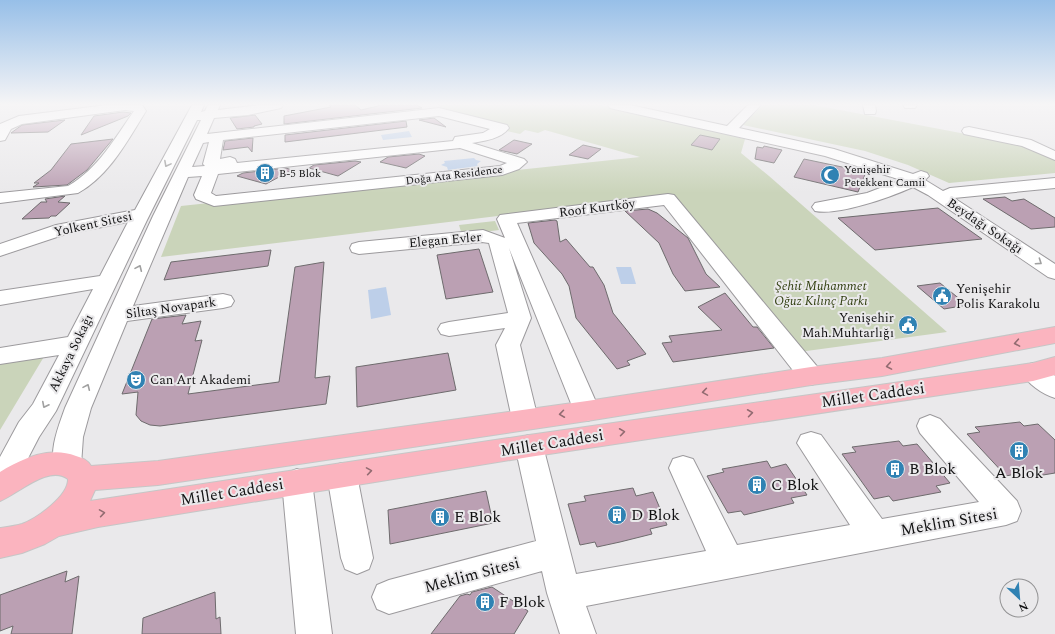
<svg xmlns="http://www.w3.org/2000/svg" width="1055" height="634" viewBox="0 0 1055 634" font-family="Spectral,serif">
<style>
.green{fill:#cad4ba}
.water{fill:#bdcfe9}
.building{fill:#bba0b3;stroke:#6e6b6d}
.lines{fill:none;stroke-linecap:round;stroke-linejoin:round}
.minor-casing{stroke:#9c9a9d;stroke-width:2}
.major-casing{stroke:#c6c6c6;stroke-width:2}
.minor{fill:#fff;fill-rule:evenodd}
.major{fill:#fbb4bf;fill-rule:evenodd}
.oneway{stroke:#a0a0a0}
.oneway2{stroke:#926b71}
.labels{text-anchor:middle;dominant-baseline:central;stroke-width:4;stroke-linejoin:round;paint-order:stroke}
.far-poi-label{font-size:11px;fill:#111112;stroke:#eae9eb;text-anchor:start}
.far-street-label{font-size:11px;fill:#111112;stroke:#eae9eb}
.street-label{font-size:13px;fill:#111112;stroke:#eae9eb}
.park-label{font-size:13px;font-style:italic;fill:#334112;stroke:#eae9eb}
.poi-label{font-size:13px;fill:#111112;stroke:#eae9eb;text-anchor:start}
.near-street-label{font-size:16px;fill:#111112;stroke:#eae9eb}
.near-poi-label{font-size:16px;fill:#111112;stroke:#eae9eb;text-anchor:start}
</style>
<rect width="100%" height="100%" fill="#eae9eb"/>
<path class="green" d="M439,105H601L745,139L741,153L769,176L947,332L799,352L671,195L161,257L181,206L640,157L545,130L538,133L525,130L520,134L502,130L509,126L441,109Z
M763,105H814L1023,145L1055,160V173L949,183L908,165L865,151L743,125Z
M495,221L499,230L462,235L459,225Z
M45,355L0,430V362Z"/>
<path class="water" d="M409,131L412,137L383,140L381,135Z
M474,158L476,160L481,161L477,164L478,166L448,170L447,167L441,165L445,163L444,161Z
M616,267H631L636,284H621Z
M386,287L391,315L371,319L368,290Z"/>
<path class="building" d="M329,105H355L361,110L378,106V105H417L422,108L284,124V116L331,107Z
M123,112L131,113L128,116L81,135L94,116Z
M255,115L262,124L254,126V127L237,129L230,118Z
M434,118L446,127L419,120Z
M65,120L48,132L11,133L22,125Z
M406,121L407,127L285,142V135Z
M700,135L720,139L712,150L691,145Z
M253,138L252,152L248,147L223,150L225,141Z
M113,139L87,170L67,185L33,187L39,183H34L51,170L71,144Z
M514,140L532,144L517,154L499,150Z
M583,145L601,149L588,159L569,155Z
M764,146L782,150L774,163L755,159L757,147L763,148Z
M419,154L425,156L406,168L380,162L388,157Z
M804,159L866,172L858,192L794,177Z
M355,161L361,162L338,176L309,168L314,165Z
M286,168L292,170L266,184L237,176L243,173Z
M65,196L58,202L70,203L56,216H51L49,218L22,219L41,202H47L45,199Z
M1005,197L1012,201L1024,199L1055,218V227L1031,229L983,199Z
M938,208L982,239L875,250L838,218Z
M648,209L657,213L688,238L706,274L720,287L685,291L673,274L659,243L625,211Z
M555,220L557,221L560,242L566,239L590,267H593L604,285L613,313L646,354L627,361L630,365L617,369L576,318L569,286L562,274L534,243L528,223Z
M479,249L493,292L446,299L437,255Z
M271,250L268,266L164,280L171,262Z
M324,262L315,378L330,376L326,404L160,426L150,425L141,421L136,415L138,392L122,394L152,319L186,315L182,324L201,321L195,341L202,340L188,394L279,382L295,267Z
M940,283L967,305L944,309L917,286Z
M725,293L753,327H757L774,348L673,362L662,343L672,342L669,336L722,330L698,307Z
M448,353L456,390L357,407L356,367Z
M1020,422L1024,426L1038,424L1055,440V473L1025,478L1020,473L1006,476L967,434L980,432L975,427Z
M899,441L903,446L917,444L950,483L936,486L941,492L893,501L889,496L874,499L842,454L856,452L852,447Z
M767,461L771,468L786,464L807,495L791,498L794,503L765,510L744,515L741,511L728,513L707,476L724,472L722,469Z
M633,488L636,496L653,492L667,525L650,529L652,534L620,542L597,547L595,542L580,545L568,504L586,501L584,496Z
M486,491L493,523L390,544L388,510Z
M67,571L65,582L79,576L72,634H11L13,626L0,631V595Z
M492,587L528,611L514,634H431L460,596L467,594L470,595L472,592Z
M215,592L216,619L220,617L221,634H142L143,618Z"/>
<g class="lines">
<g class="minor-casing">
<path id="minor" d="M107,105H142L146,111C127,141 110,175 78,193L0,203V193L68,186C98,169 115,138 134,111L125,110L22,124L11,129L5,140L0,141V124L19,116Z
M192,105H204L201,112L205,111L208,105H220L218,110L261,105H283L281,108L248,115L214,118L207,134L439,108L507,125L509,128C501,139 484,141 472,143L524,159L527,162L519,169L502,175L214,206L196,199L194,195L202,176L188,177L133,306L223,294L231,296L234,301L231,306L223,308L127,321L91,408L83,437L81,465L77,473L67,477L57,473C47,454 58,428 65,408L153,216L201,120H197L147,220L56,411L39,437L10,493L0,497V457L19,422L33,404L59,355L0,364V348L68,337L93,289L0,305V291L100,276L128,222L66,234L0,256V244L56,225L135,210ZM439,116L490,129L483,133L455,137L453,141L237,163L235,159L230,157L220,159L223,140ZM209,142L203,164L205,166L192,167L203,143ZM460,148L507,163L500,166L216,196L211,193L218,174Z
M608,105H630L727,126L748,105H761L739,128L834,149L913,174L921,171L927,173L929,176L925,180L943,191L950,188L1055,178V188L954,198L1055,264V279L1048,277L928,195L913,187C891,197 838,216 815,211L812,207L815,203L867,193L901,180L825,156L614,109L610,108Z
M863,105H875L876,111L875,114H865Z
M903,105H917L915,108H905Z
M969,127L1031,140L1055,151V160L1022,146L964,134L962,131L964,128Z
M668,194L674,195L820,370L823,376L820,382L811,385L802,382L664,205L517,223L600,411L596,418L587,421L578,418L574,411L509,248L531,318L520,345L538,419L534,426L525,429L516,426L512,419L496,345L505,328L449,336L441,334L438,329L441,324L449,322L508,313L489,243L482,242L359,254L352,252L350,248L352,244L359,242L483,230L505,238L497,219L500,215Z
M1033,363L1042,366L1055,376V398C1042,394 1028,384 1021,372L1024,366Z
M930,415L940,419L1017,501L1021,511L1017,521L1006,525L586,606L596,634H560L547,593L542,571L389,614L377,609L372,597L377,585L389,580L536,541L515,446L519,438L529,435L539,438L543,446L576,574L706,551L669,468L673,459L683,456L693,459L737,545L850,525L797,443L801,435L811,432L821,435L882,519L979,502L920,433L917,426L920,419Z
M342,463L352,466L357,475L373,558L369,569L357,574L345,569L341,558L327,475L332,466Z
M297,469L307,473L312,482L332,634H296L282,482L287,473Z"/>
</g>
<g class="major-casing">
<path id="major" d="M1055,327V343L882,376L811,385L587,421L158,485L95,490L90,501L529,435L1033,363L1055,357V375L1033,381L529,457L98,527L59,536L45,544L22,553L0,558V528C7,527 15,526 22,524C36,519 69,496 68,479C49,464 18,494 0,501V472C23,458 50,446 76,456C82,458 88,460 91,466L158,461L587,401L811,367L882,358Z"/>
</g>
<use href="#minor" class="minor"/>
<use href="#major" class="major"/>
</g>
<defs><path id="oneway-chevron" d="M-2-3.5L2.5 0L-2 3.5" fill="none" stroke-width="1.6" stroke-linecap="round" stroke-linejoin="round"/></defs>
<g class="oneway">
<use href="#oneway-chevron" transform="translate(167 164) rotate(118)"/>
<use href="#oneway-chevron" transform="translate(1039 262) rotate(34)"/>
<use href="#oneway-chevron" transform="translate(139 268) rotate(-66)"/>
<use href="#oneway-chevron" transform="translate(87 387) rotate(-66)"/>
<use href="#oneway-chevron" transform="translate(45 405) rotate(117)"/>
</g>
<g class="oneway2">
<use href="#oneway-chevron" transform="translate(1017 343) rotate(170)"/>
<use href="#oneway-chevron" transform="translate(889 366) rotate(170)"/>
<use href="#oneway-chevron" transform="translate(705 392) rotate(171)"/>
<use href="#oneway-chevron" transform="translate(750 413) rotate(-8)"/>
<use href="#oneway-chevron" transform="translate(562 414) rotate(172)"/>
<use href="#oneway-chevron" transform="translate(622 432) rotate(-8)"/>
<use href="#oneway-chevron" transform="translate(369 471) rotate(-9)"/>
<use href="#oneway-chevron" transform="translate(102 513) rotate(-9)"/>
</g>
<linearGradient id="sky" x2="0" y2="1"><stop stop-color="#97bfe8"/><stop offset="0.54" stop-color="#f6f5f6"/><stop offset="1" stop-color="#f6f5f6" stop-opacity="0"/></linearGradient>
<rect width="1055" height="193" fill="url(#sky)"/>
<defs>
<g id="building-disc" transform="scale(1)"><circle r="9.5" fill="#3082b3" stroke="#eae9eb"/><path d="M-4-6H4V6H1V3H-1V6H-4ZM-2.5-4.3h1.7v1.8h-1.7ZM.8-4.3h1.7v1.8H.8ZM-2.5-1h1.7V.8h-1.7ZM.8-1h1.7V.8H.8Z" fill="#fff"/></g>
<g id="mosque-disc" transform="scale(1)"><circle r="9.5" fill="#3082b3" stroke="#eae9eb"/><path d="M3.5-4.9A6 6 0 1 0 3.5 4.9A5 5 0 1 1 3.5-4.9Z" fill="#fff"/></g>
<g id="civic-disc" transform="scale(1)"><circle r="9.5" fill="#3082b3" stroke="#eae9eb"/><path d="M-.6-6.5H3V-4.5H.6V-3L4-1V1h2V6H-6V1h2V-1L-.6-3ZM-1.2 2.5V6h2.4V2.5Z" fill="#fff"/></g>
<g id="theatre-disc" transform="scale(1)"><circle r="9.5" fill="#3082b3" stroke="#eae9eb"/><path d="M-5-5.5Q0-4 5-5.5V0Q5 5 0 6Q-5 5-5 0ZM-3.3-2.5H-1v1.5H-3.3ZM1-2.5H3.3v1.5H1ZM-2.8 1Q0 5.5 2.8 1Z" fill="#fff"/></g>
</defs>
<g fill-rule="evenodd">
<use href="#building-disc" x="265" y="173"/>
<use href="#mosque-disc" x="830" y="175"/>
<use href="#civic-disc" x="942" y="296"/>
<use href="#civic-disc" x="908" y="325"/>
<use href="#theatre-disc" x="136" y="380"/>
<use href="#building-disc" x="1019" y="451"/>
<use href="#building-disc" x="895" y="469"/>
<use href="#building-disc" x="757" y="485"/>
<use href="#building-disc" x="617" y="515"/>
<use href="#building-disc" x="440" y="517"/>
<use href="#building-disc" x="485" y="602"/>
</g>
<g class="labels">
<g class="far-poi-label">
<text x="844" y="169">Yenişehir<tspan x="844" dy="13">Petekkent Camii</tspan></text>
<text x="279" y="173">B-5 Blok</text>
</g>
<g class="far-street-label">
<text transform="translate(454 175) rotate(-7)">Doğa Ata Residence</text>
</g>
<g class="street-label">
<text transform="translate(597 208) rotate(-7)">Roof Kurtköy</text>
<text transform="translate(93 224) rotate(-12)">Yolkent Sitesi</text>
<text transform="translate(985 226) rotate(34)">Beydağı Sokağı</text>
<text transform="translate(445 240) rotate(-5)">Elegan Evler</text>
<text transform="translate(171 308) rotate(-8)">Siltaş Novapark</text>
<text transform="translate(71 353) rotate(-64)">Akkaya Sokağı</text>
</g>
<g class="park-label">
<text x="821" y="286">Şehit Muhammet<tspan x="821" dy="15">Oğuz Kılınç Parkı</tspan></text>
</g>
<g class="poi-label">
<text x="956" y="289">Yenişehir<tspan x="956" dy="15">Polis Karakolu</tspan></text>
<text x="894" y="318" text-anchor="end">Yenişehir<tspan x="894" dy="15">Mah.Muhtarlığı</tspan></text>
<text x="150" y="380">Can Art Akademi</text>
</g>
<g class="near-street-label">
<text transform="translate(873 395) rotate(-8)">Millet Caddesi</text>
<text transform="translate(552 443) rotate(-9)">Millet Caddesi</text>
<text transform="translate(232 492) rotate(-9)">Millet Caddesi</text>
<text transform="translate(949 522) rotate(-10)">Meklim Sitesi</text>
<text transform="translate(472 575) rotate(-15)">Meklim Sitesi</text>
</g>
<g class="near-poi-label">
<text x="909" y="469">B Blok</text>
<text x="1019" y="473" text-anchor="middle">A Blok</text>
<text x="771" y="485">C Blok</text>
<text x="631" y="515">D Blok</text>
<text x="454" y="517">E Blok</text>
<text x="499" y="602">F Blok</text>
</g>
</g>
<g transform="translate(1019 598) rotate(154)"><circle r="19" fill="#eae9eb" stroke="#939394"/>
<path d="M0-3L7 15L0 10L-7 15Z" fill="#3082b3"/>
<text y="-6" font-size="11" font-weight="bold" text-anchor="middle" fill="#111112">N</text>
</g>
</svg>
